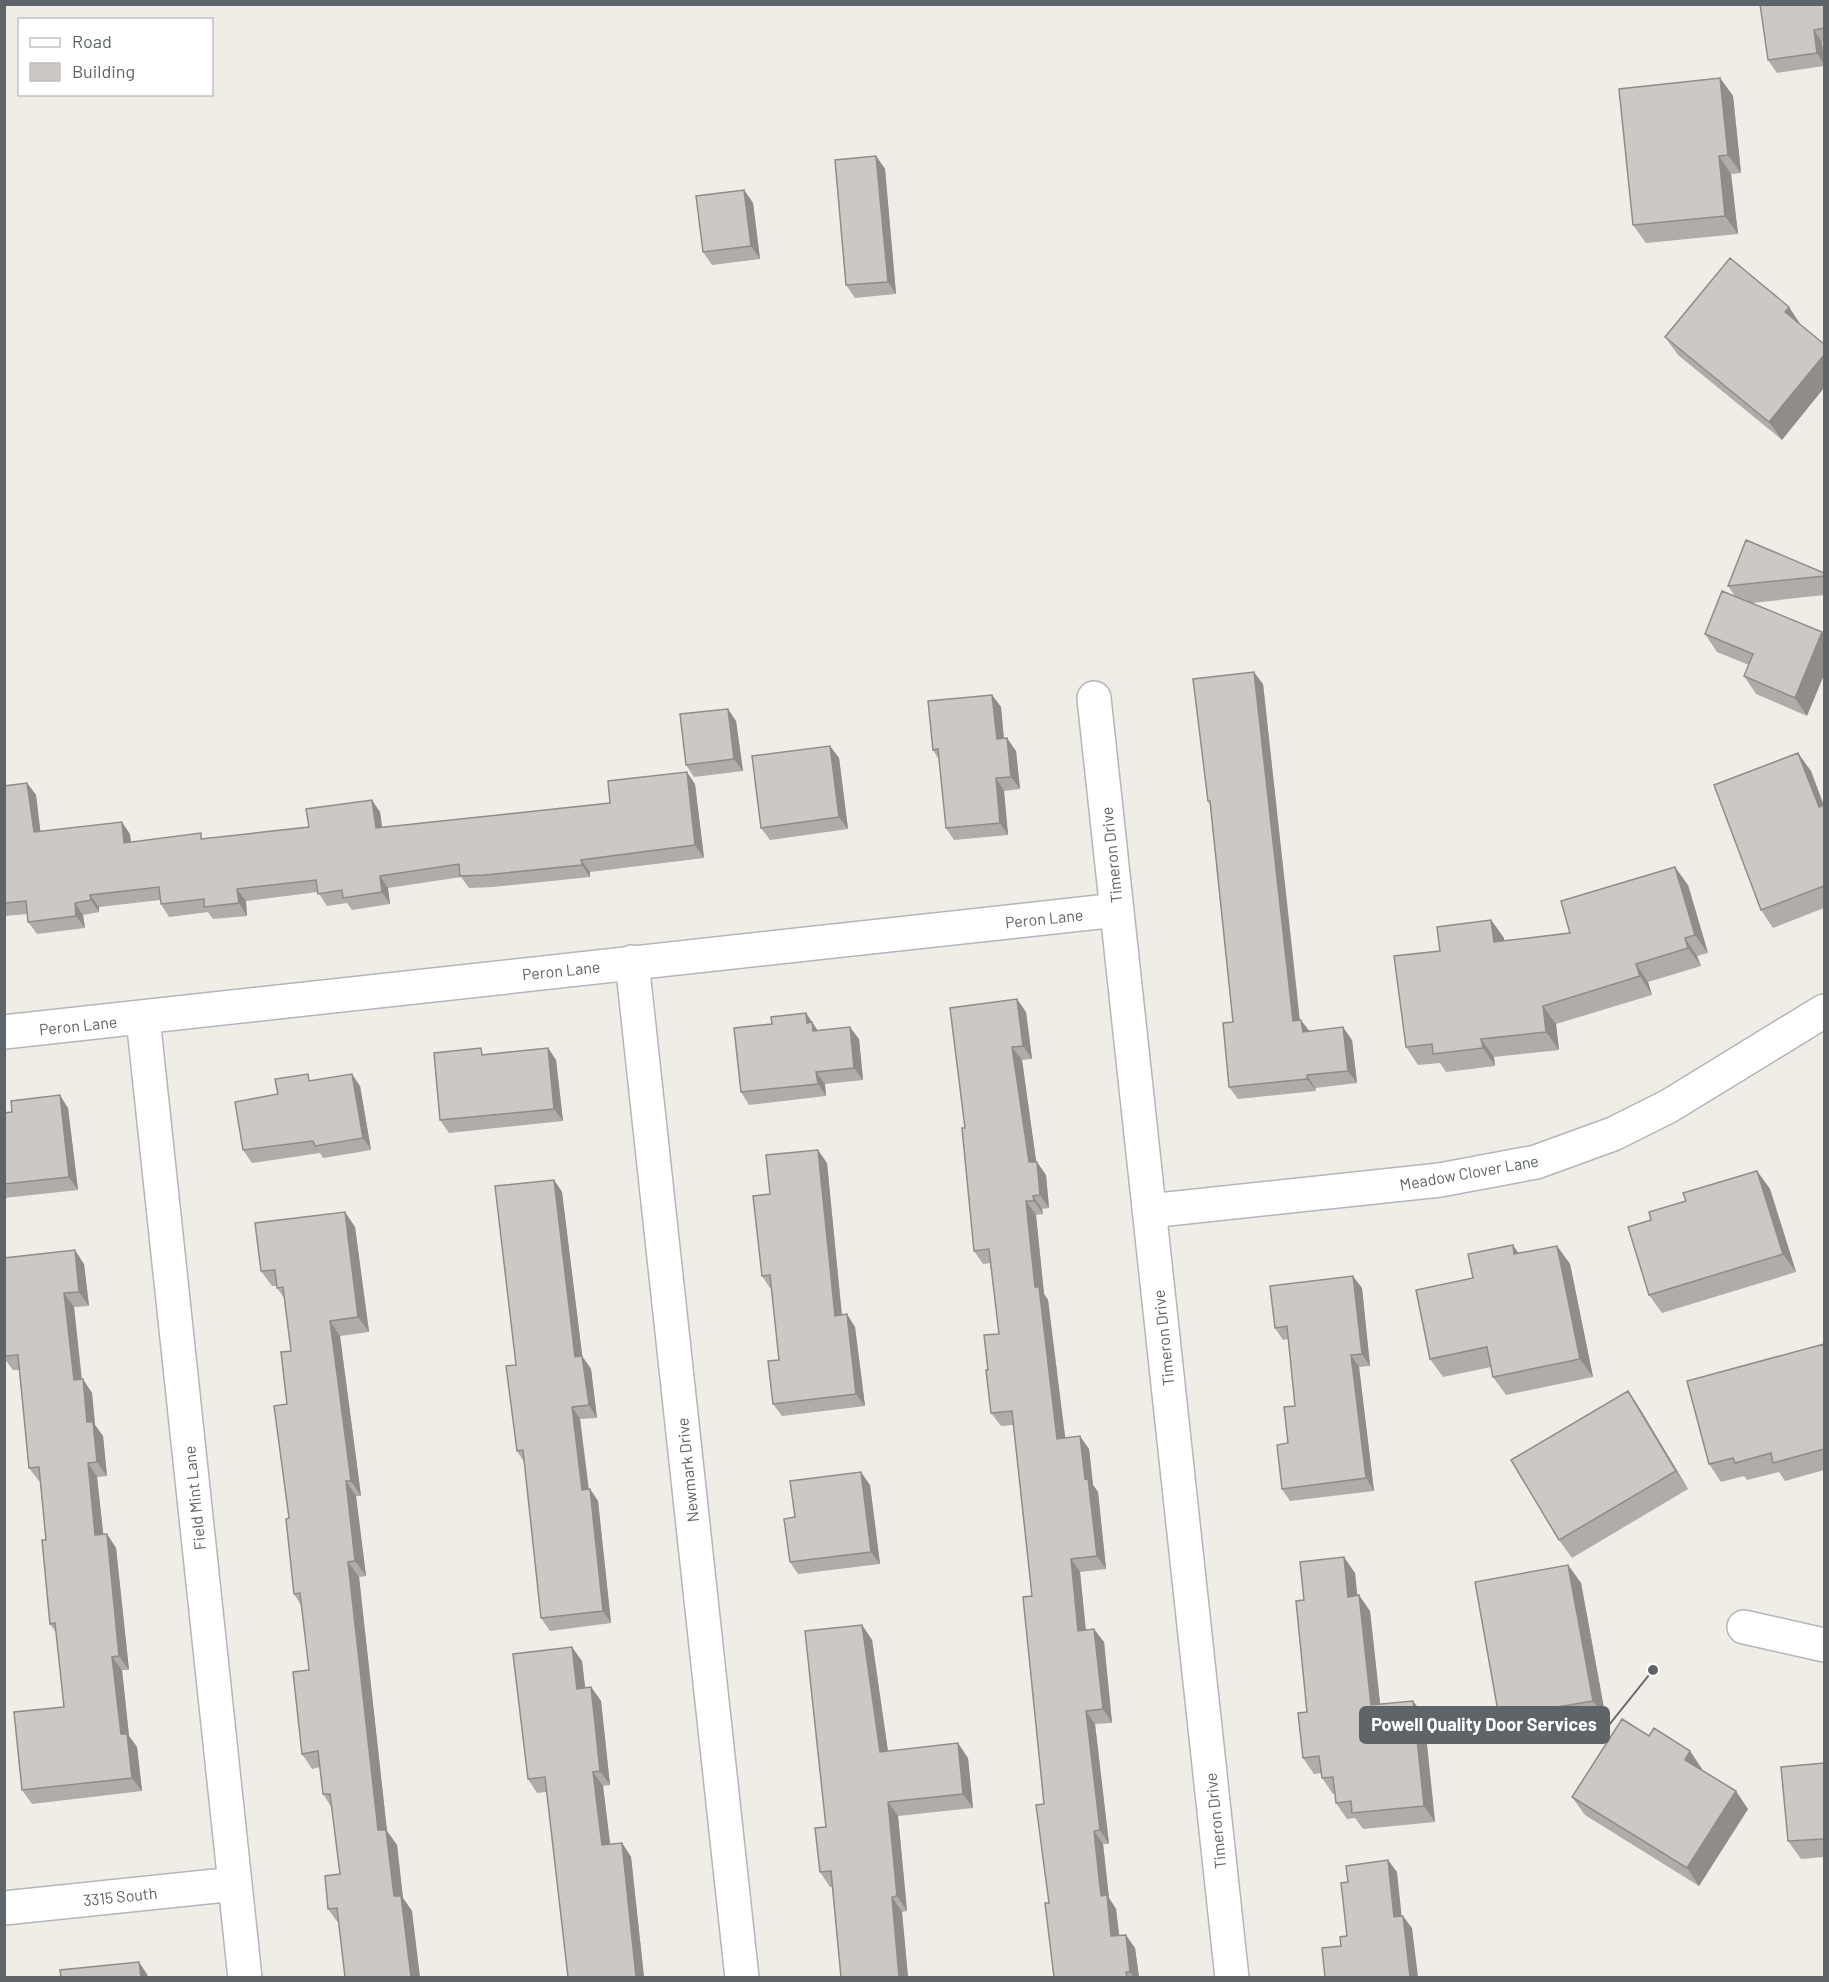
<svg xmlns="http://www.w3.org/2000/svg" width="1829" height="1982" viewBox="0 0 1829 1982" font-family="Barlow,sans-serif">
<style>
.lines{fill:none;stroke-linecap:round;stroke-linejoin:round}
.minor-casing{stroke:#b2b6b9;stroke-width:36}
.minor{stroke:#fff;stroke-width:33}
.wall{fill:#afaca9}
.shaded-wall{fill:#8f8c89}
.building{fill:#ccc8c4;stroke:#8f8c89;stroke-width:1.5}
.labels{text-anchor:middle;dominant-baseline:central;stroke-width:4.5;stroke-linejoin:round;paint-order:stroke}
.street-label{font-size:16px;fill:#5e6467;stroke:#fff}
.leader{fill:none;stroke:#5e6467;stroke-width:2}
.callout-dot{fill:#5e6467;stroke:#fff;stroke-width:2}
.callout{fill:#5e6467;stroke:#5e6467;stroke-width:2}
.callout-label{font-size:18px;text-anchor:middle;font-weight:bold;fill:#fff}
</style>
<rect width="100%" height="100%" fill="#f0ede7"/>
<g class="lines">
<g class="minor-casing">
<path id="minor" d="M1094,698L1232,1978
M632,962L742,1978
M143,1018L245,1978
M4,1032L1117,910
M1149,1211L1440,1180L1536,1162L1613,1134L1669,1106L1824,1011
M1744,1627L1824,1645
M4,1908L235,1884"/>
</g>
<use href="#minor" class="minor"/>
</g>
<path class="wall" d="M1824,4V42H1822L1824,58V66L1777,73L1768,60Z
M1720,78L1733,96L1741,173L1731,174L1738,234L1646,243L1633,225Z
M876,156L885,169L896,294L855,298L846,285Z
M744,190L753,203L760,259L712,265L703,252Z
M1801,325L1782,440L1678,355L1665,337Z
M1824,573V595L1752,603L1807,716L1756,694L1744,676L1749,665L1717,652L1705,634L1735,596L1728,586Z
M1263,684L1300,1020L1309,1031L1352,1040L1357,1083L1315,1088L1316,1091L1238,1099L1229,1087L1233,1022L1210,805L1208,801Z
M992,695L1001,707L1004,739L1016,751L1020,789L1004,791L1008,835L954,840L946,828L939,760L933,750Z
M736,721L743,771L694,777L686,765Z
M830,746L839,758L848,829L770,840L761,828Z
M1811,771L1824,805V908L1773,928L1761,910Z
M27,783L36,795L40,831L130,834L131,842L204,839L309,827L380,812L382,827L610,803L695,784L704,858L590,872V877L493,887L469,888L461,877L388,888L390,904L352,910L347,903L327,906L318,892L246,901L247,916L213,919L208,912L169,917L161,904L160,900L99,907V912L83,915L85,928L37,934L28,922L27,914L4,916V786Z
M1688,885L1708,953L1697,956L1701,966L1648,982L1652,995L1556,1024L1559,1050L1494,1057L1495,1066L1446,1072L1440,1063L1418,1065L1406,1047L1440,951L1491,920L1504,938V941L1570,933Z
M1026,1012L1032,1059L1022,1060L1036,1162L1046,1175L1049,1208L1042,1209L1043,1214L1036,1215L1044,1294L1048,1300L1065,1438L1089,1449L1093,1485L1098,1492L1106,1569L1080,1572L1086,1630L1104,1642L1112,1723L1095,1724L1109,1844H1103L1109,1898L1116,1909L1119,1936L1135,1948L1139,1977H1054L1049,1903L1044,1804L1032,1596L1013,1425L1001,1426L991,1413L988,1370L999,1334L990,1263L983,1264L974,1251L965,1128Z
M806,1013L817,1030L859,1039L863,1080L825,1084L826,1096L749,1105L741,1092Z
M548,1048L556,1060L563,1121L449,1133L440,1120L485,1054Z
M312,1080L360,1086L371,1150L323,1158L320,1153L252,1163L243,1150L278,1094Z
M68,1108L78,1190L4,1198V1113Z
M827,1163L842,1315L855,1327L865,1406L782,1416L773,1404L779,1360L771,1288H770L762,1276L770,1194Z
M1757,1171L1770,1189L1796,1272L1662,1313L1649,1295L1651,1220Z
M554,1180L562,1192L582,1356L591,1369L597,1418L580,1419L589,1489H590L598,1501L611,1623L550,1631L541,1618L524,1462L517,1451L516,1365Z
M345,1212L355,1227L369,1332L340,1336L361,1496H356L366,1576L359,1577L387,1831L397,1845L403,1898L412,1911L339,1924L328,1909L340,1874L332,1808L323,1794L320,1767L312,1769L302,1754L309,1670L301,1605L294,1594L289,1518L287,1404L291,1351L284,1298L277,1288V1286H272L261,1271Z
M1557,1246L1570,1264L1593,1377L1506,1395L1493,1377L1491,1367L1443,1377L1430,1359L1473,1278L1519,1254Z
M4,1258L84,1264L89,1306L74,1307L82,1379L92,1393L95,1425L103,1436L107,1476L97,1477L103,1535L107,1534L116,1548L129,1670H122L129,1736L137,1747L142,1791L32,1804L22,1790L64,1707L56,1632L50,1624L46,1540L40,1481H39L29,1468L19,1370H13L4,1358Z
M1362,1288L1370,1366L1359,1367L1374,1491L1290,1501L1282,1489L1288,1443L1295,1406L1288,1339L1283,1340L1275,1328Z
M1824,1344V1470L1785,1481L1779,1472L1747,1480L1744,1476L1721,1482L1709,1464Z
M1628,1391L1640,1409L1688,1489L1572,1558L1559,1540Z
M870,1485L880,1564L798,1574L790,1562L795,1517Z
M1568,1565L1581,1583L1606,1719L1512,1735L1499,1717Z
M1355,1573L1357,1596L1370,1611L1380,1704L1413,1701L1424,1716L1435,1822L1363,1829L1355,1818L1347,1819L1336,1803L1335,1793L1333,1794L1322,1778L1321,1773L1314,1774L1303,1758L1307,1712L1304,1600Z
M862,1625L872,1640L888,1751L968,1758L973,1808L898,1816L907,1911L902,1912L908,1977H841L832,1887H830L820,1872L826,1827Z
M582,1661L585,1688L591,1687L601,1701L610,1785L603,1786L610,1845L622,1843L631,1857L644,1977H568L547,1792L537,1793L528,1779Z
M1649,1736L1690,1751L1702,1769V1770L1748,1809L1699,1886L1585,1815L1572,1797Z
M1824,1763V1857L1801,1859L1788,1841Z"/>
<path class="shaded-wall" d="M1814,30L1822,42L1824,64L1817,53Z
M1720,78L1733,96L1741,173L1728,155Z
M876,156L885,169L896,294L888,282Z
M1719,156L1731,174L1738,234L1725,216Z
M744,190L753,203L760,259L751,246Z
M1789,307L1801,325L1785,312Z
M1824,355V388L1782,440L1769,422Z
M1822,632L1824,635V675L1807,716L1795,698Z
M1254,672L1263,684L1301,1033L1293,1021Z
M992,695L1001,707L1005,752L997,739Z
M728,709L736,721L743,771L734,759Z
M1007,738L1016,751L1020,789L1011,777Z
M830,746L839,758L848,829L839,817Z
M1798,753L1811,771L1824,807H1819Z
M687,772L695,784L704,858L695,845Z
M996,778L1004,791L1008,835L1000,823Z
M27,783L36,795L42,844L34,832Z
M372,800L380,812L384,840L376,828Z
M122,822L130,834L132,855L124,843Z
M581,860L590,872V877L582,865Z
M1675,867L1688,885L1708,953L1695,935Z
M380,876L388,888L390,904L382,892Z
M237,889L246,901L247,916L239,903Z
M90,895L99,907V912L91,900Z
M75,903L83,915L85,928L76,916Z
M1491,920L1504,938L1506,960L1494,942Z
M1685,938L1697,956L1701,966L1688,948Z
M1636,964L1648,982L1652,995L1640,976Z
M1017,999L1026,1012L1032,1059L1023,1046Z
M1543,1006L1556,1024L1559,1050L1546,1032Z
M806,1013L820,1034L821,1043L807,1023Z
M1301,1020L1310,1032H1303Z
M850,1027L859,1039L863,1080L854,1068Z
M1343,1027L1352,1040L1357,1083L1348,1071Z
M1481,1039L1494,1057L1495,1066L1483,1048Z
M1012,1047L1022,1060L1037,1167V1162L1046,1175L1049,1208L1040,1195L1029,1162Z
M548,1048L556,1060L563,1121L554,1109Z
M816,1072L825,1084L826,1096L818,1084Z
M352,1074L360,1086L371,1150L363,1138Z
M1307,1075L1315,1088L1316,1091L1307,1079Z
M60,1095L68,1108L78,1190L69,1177Z
M818,1150L827,1163L843,1328L835,1316Z
M1757,1171L1770,1189L1796,1272L1783,1254Z
M554,1180L562,1192L584,1370L575,1357Z
M1033,1196L1042,1209L1043,1214L1034,1201Z
M1026,1201L1036,1215L1044,1294L1048,1300L1067,1452L1057,1439L1035,1287Z
M345,1212L355,1227L369,1332L358,1317Z
M1513,1245L1525,1263L1514,1254Z
M1557,1246L1570,1264L1593,1377L1580,1359Z
M75,1250L84,1264L89,1306L79,1292Z
M1353,1276L1362,1288L1370,1366L1362,1354Z
M64,1293L74,1307L83,1394L74,1380Z
M847,1314L855,1327L865,1406L856,1394Z
M330,1321L340,1336L361,1496L351,1481Z
M1351,1355L1359,1367L1374,1491L1366,1478Z
M582,1356L591,1369L597,1418L589,1405Z
M83,1379L92,1393L95,1425L103,1436L107,1476L97,1462L87,1422Z
M1628,1391L1640,1409L1688,1489L1676,1471Z
M572,1407L580,1419L590,1502L582,1490Z
M1080,1436L1089,1449L1093,1485L1098,1492L1106,1569L1097,1556L1085,1479Z
M88,1463L97,1477L105,1549L95,1535Z
M861,1472L870,1485L880,1564L871,1552Z
M346,1481L356,1496L366,1576L355,1561Z
M590,1489L598,1501L611,1623L603,1611Z
M107,1534L116,1548L129,1670L119,1656Z
M1344,1557L1355,1573L1359,1612L1348,1597Z
M1071,1559L1080,1572L1087,1644L1078,1631Z
M348,1562L359,1577L387,1831L397,1845L403,1898L412,1911L420,1977H411L394,1896L378,1830Z
M1568,1565L1581,1583L1606,1719L1593,1701Z
M1359,1595L1370,1611L1382,1721L1371,1705Z
M862,1625L872,1640L890,1766L880,1752Z
M1094,1629L1104,1642L1112,1723L1103,1709Z
M572,1647L582,1661L587,1703L577,1689Z
M112,1657L122,1670L129,1736L137,1747L142,1791L132,1778L121,1734Z
M591,1687L601,1701L610,1785L600,1771Z
M1413,1701L1424,1716L1435,1822L1424,1806Z
M1086,1711L1095,1724L1109,1844L1100,1830Z
M958,1743L968,1758L973,1808L963,1794Z
M1690,1751L1702,1769L1697,1778L1685,1760Z
M593,1772L603,1786L612,1859L602,1845Z
M1736,1791L1748,1809L1699,1886L1687,1868Z
M888,1802L898,1816L907,1911L897,1896Z
M1094,1831L1103,1844L1109,1898L1116,1909L1121,1950L1111,1936L1101,1896Z
M622,1843L631,1857L644,1977H636Z
M1388,1860L1397,1872L1403,1929L1394,1917Z
M892,1897L902,1912L908,1977H899Z
M1403,1916L1412,1928L1418,1977H1410Z
M1126,1935L1135,1948L1139,1977H1134L1130,1972Z
M139,1962L147,1974L148,1977H141Z"/>
<path class="building" d="M1760,4H1824V28L1814,30L1817,53L1768,60Z
M1720,78L1728,155L1719,156L1725,216L1633,225L1619,89Z
M876,156L888,282L846,285L835,160Z
M744,190L751,246L703,252L696,196Z
M1730,258L1789,307L1785,312L1824,344V355L1769,422L1665,337Z
M1746,540L1824,573V576L1728,586Z
M1722,591L1822,632L1795,698L1744,676L1753,654L1705,634Z
M1254,672L1293,1021L1301,1020L1303,1032L1343,1027L1348,1071L1307,1075V1079L1229,1087L1223,1023L1233,1022L1210,801H1208L1193,679Z
M992,695L997,739L1007,738L1011,777L996,778L1000,823L946,828L938,749L933,750L928,701Z
M728,709L734,759L686,765L680,714Z
M830,746L839,817L761,828L752,756Z
M1798,753L1819,807L1824,805V886L1761,910L1714,785Z
M687,772L695,845L581,860L582,865L485,875L460,876L459,864L380,876L382,892L343,898L342,890L318,894L316,880L237,889L239,903L204,907V899L161,904L159,887L90,895L91,900L75,903L76,916L28,922L26,901L4,903V786L27,783L34,832L122,822L124,843L201,833V839L309,827L306,809L372,800L376,828L610,803L608,781Z
M1675,867L1695,935L1685,938L1688,948L1636,964L1640,976L1543,1006L1546,1032L1481,1039L1483,1048L1433,1054L1432,1044L1406,1047L1394,956L1440,951L1437,927L1491,920L1494,942L1570,933L1561,901Z
M1017,999L1023,1046L1012,1047L1029,1162H1037L1040,1195L1033,1196L1034,1201H1026L1035,1287H1039L1057,1439L1080,1436L1085,1479L1088,1478L1097,1556L1071,1559L1078,1631L1094,1629L1103,1709L1086,1711L1100,1830L1094,1831L1101,1896L1107,1895L1111,1936L1126,1935L1130,1972H1126L1127,1977H1054L1045,1903H1049L1036,1805L1044,1804L1023,1597L1032,1596L1012,1411L991,1413L986,1370H988L984,1335L999,1334L989,1249L974,1251L962,1128H965L950,1008Z
M806,1013L807,1023L812,1022L813,1031L850,1027L854,1068L816,1072L818,1084L741,1092L734,1028L772,1024L771,1017Z
M481,1048L482,1055L548,1048L554,1109L440,1120L434,1053Z
M308,1074L309,1081L352,1074L363,1138L315,1146L313,1141L243,1150L235,1102L278,1094L275,1079Z
M60,1095L69,1177L4,1184V1113L12,1112L11,1101Z
M818,1150L835,1316L847,1314L856,1394L773,1404L768,1361L779,1360L770,1275L762,1276L753,1196L770,1194L766,1155Z
M1757,1171L1783,1254L1649,1295L1628,1227L1651,1220L1649,1212L1686,1201L1683,1193Z
M554,1180L575,1357L582,1356L589,1405L572,1407L582,1490L590,1489L603,1611L541,1618L523,1450L517,1451L506,1366L516,1365L495,1186Z
M345,1212L358,1317L330,1321L351,1481H346L355,1561L348,1562L378,1830H386L394,1896H401L411,1977H345L337,1908L328,1909L325,1876L340,1874L330,1794H323L318,1751L302,1754L293,1672L309,1670L300,1593L294,1594L286,1519L289,1518L274,1406L287,1404L281,1352L291,1351L283,1287L277,1288L275,1270L261,1271L255,1223Z
M1513,1245L1514,1254L1557,1246L1580,1359L1493,1377L1487,1347L1430,1359L1416,1290L1473,1278L1468,1254Z
M75,1250L79,1292L64,1293L74,1380L83,1379L87,1422H93L97,1462L88,1463L95,1535L107,1534L119,1656L112,1657L121,1734H127L132,1778L22,1790L14,1712L64,1707L55,1623L50,1624L42,1540H46L39,1467L29,1468L18,1355L4,1356V1258Z
M1353,1276L1362,1354L1351,1355L1366,1478L1282,1489L1277,1445L1288,1443L1284,1407L1295,1406L1287,1326L1275,1328L1270,1286Z
M1824,1344V1449L1773,1463L1771,1453L1735,1463L1733,1458L1709,1464L1687,1381Z
M1628,1391L1676,1471L1559,1540L1511,1460Z
M861,1472L871,1552L790,1562L784,1519L795,1517L790,1481Z
M1344,1557L1348,1597L1359,1595L1371,1705L1413,1701L1424,1806L1352,1813L1351,1801L1336,1803L1333,1777L1322,1778L1319,1756L1303,1758L1298,1713L1307,1712L1296,1601L1304,1600L1300,1562Z
M1568,1565L1593,1701L1499,1717L1475,1582Z
M862,1625L880,1752L958,1743L963,1794L888,1802L897,1896L892,1897L899,1977H841L831,1871L820,1872L815,1828L826,1827L805,1631Z
M572,1647L577,1689L591,1687L600,1771L593,1772L602,1845L622,1843L636,1977H568L545,1777L528,1779L513,1654Z
M1622,1719L1649,1736L1654,1728L1690,1751L1685,1760L1736,1791L1687,1868L1572,1797Z
M1824,1763V1839L1788,1841L1781,1767Z
M1388,1860L1394,1917L1403,1916L1410,1977H1325L1322,1948L1341,1946L1340,1937L1347,1936L1341,1883L1348,1882L1346,1866Z
M139,1962L141,1977H61L60,1970Z"/>
<g class="labels">
<g class="street-label">
<text transform="translate(1111 855) rotate(-96)">Timeron Drive</text>
<text transform="translate(1044 918) rotate(-6)">Peron Lane</text>
<text transform="translate(561 970) rotate(-6)">Peron Lane</text>
<text transform="translate(78 1025) rotate(-6)">Peron Lane</text>
<text transform="translate(1469 1172) rotate(-10)">Meadow Clover Lane</text>
<text transform="translate(1163 1338) rotate(-96)">Timeron Drive</text>
<text transform="translate(687 1470) rotate(-96)">Newmark Drive</text>
<text transform="translate(194 1498) rotate(-96)">Field Mint Lane</text>
<text transform="translate(1215 1821) rotate(-96)">Timeron Drive</text>
<text transform="translate(120 1896) rotate(-6)">3315 South</text>
</g>
</g>
<path class="leader" d="M1653 1670L1609 1725"/>
<circle class="callout-dot" cx="1653" cy="1670" r="6"/>
<rect class="callout" x="1360" y="1707" width="249" height="36" rx="6"/>
<g class="callout-label">
<text x="1484" y="1731">Powell Quality Door Services</text>
</g>
<rect width="1829" height="1982" fill="none" stroke="#5e6467" stroke-width="12"/>
<rect x="18" y="18" width="195" height="78" fill="#ffffff" stroke="#bfc1c2" stroke-width="1.5"/>
<rect x="30" y="38" width="30" height="9" fill="#ffffff" stroke="#bfc1c2" stroke-width="1.5"/>
<text x="72" y="48" font-size="18" fill="#5e6467">Road</text>
<rect x="30" y="63" width="30" height="18" fill="#ccc8c4" stroke="#bfc1c2" stroke-width="1.5"/>
<text x="72" y="78" font-size="18" fill="#5e6467">Building</text>
</svg>
